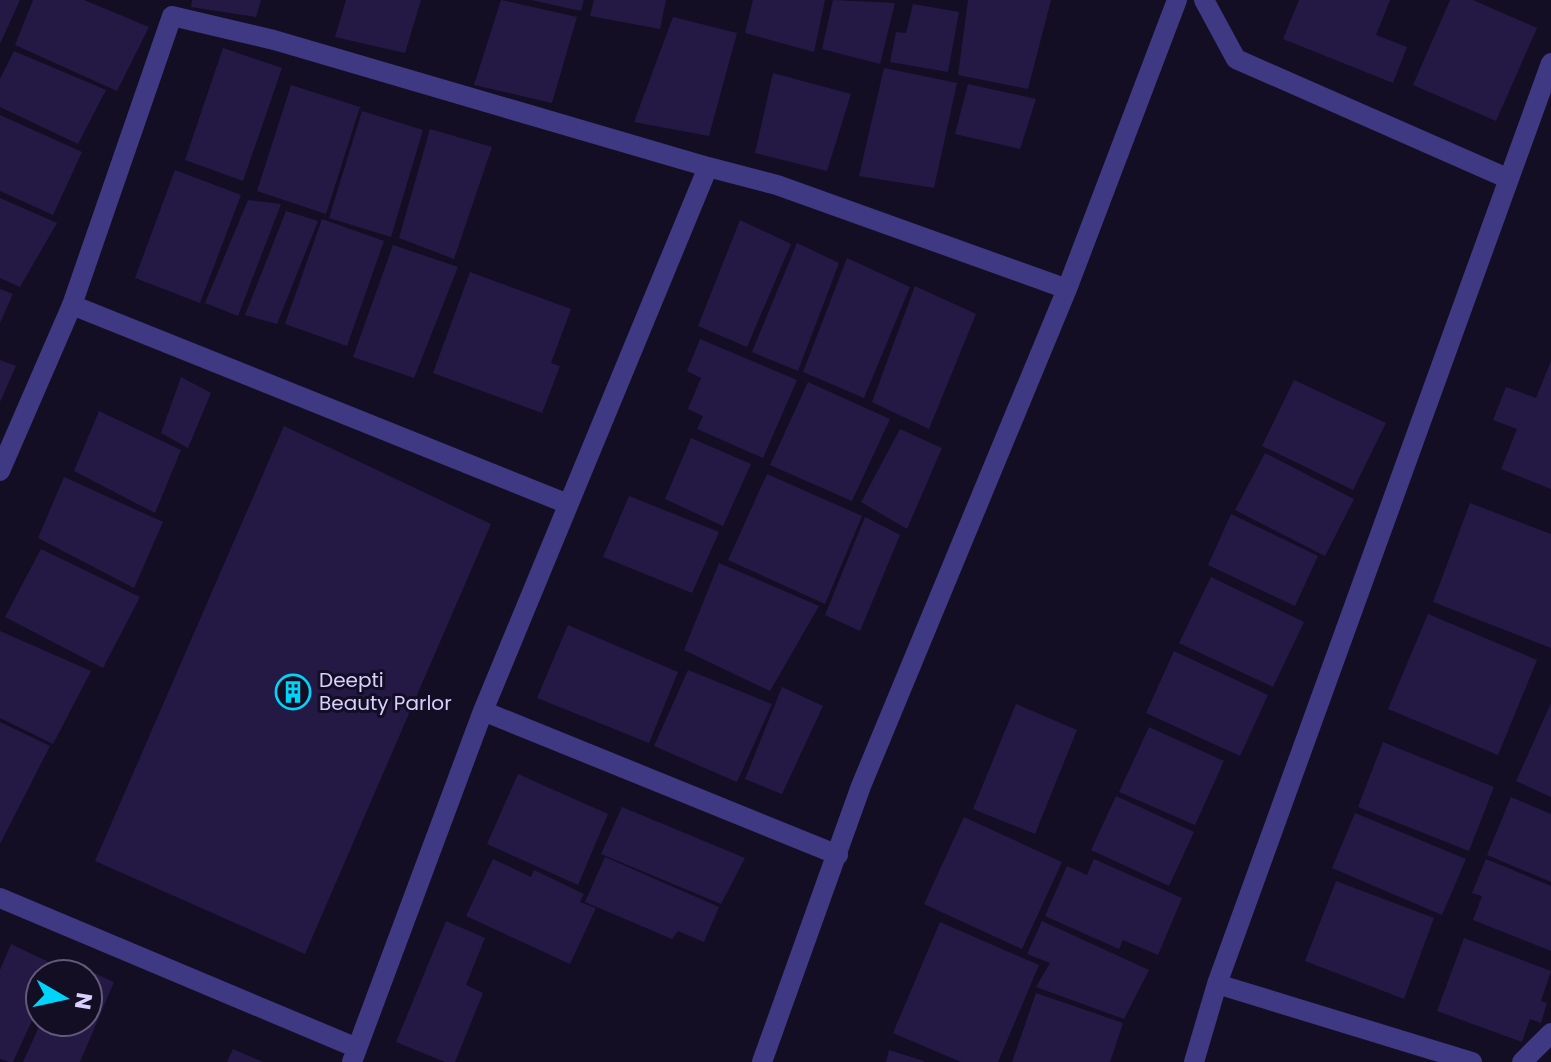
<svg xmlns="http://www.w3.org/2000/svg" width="1551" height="1062" viewBox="0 0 1551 1062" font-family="Poppins,sans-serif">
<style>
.building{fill:#241945}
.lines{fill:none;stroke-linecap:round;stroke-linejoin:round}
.minor{stroke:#3f3883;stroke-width:20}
.labels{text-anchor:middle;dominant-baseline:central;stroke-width:6;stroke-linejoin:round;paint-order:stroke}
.poi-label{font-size:20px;fill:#d8d0ff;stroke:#130e23;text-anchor:start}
</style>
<rect width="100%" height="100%" fill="#130e23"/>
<path class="building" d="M0,0H20L0,44Z
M33,0H84L149,27L117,91L15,45Z
M192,0H261L256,17L191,7Z
M346,0H421L405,53L335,37Z
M501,0L577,17L552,103L474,85Z
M531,0H584L581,11Z
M594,0H666L660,29L590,16Z
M753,0H825L814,52L745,33Z
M833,0L895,3L880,64L822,49Z
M968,0H1051L1028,89L958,75Z
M1299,0H1390L1376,35L1407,47L1393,83L1283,39Z
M1450,0H1473L1537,28L1496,121L1413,85Z
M913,4L959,12L948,72L890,62L896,32L906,33Z
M673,17L737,33L709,136L634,122Z
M223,48L282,68L243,181L185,160Z
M14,51L106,90L78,144L0,107V79Z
M884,68L957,83L934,188L859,176Z
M773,73L851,94L827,171L755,153Z
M968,84L1036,99L1020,149L955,134Z
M291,85L360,107L326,214L257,191Z
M362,111L423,130L391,237L329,218Z
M0,115L82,152L53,215L0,191Z
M430,129L492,147L454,259L399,238Z
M175,170L241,195L200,303L135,278Z
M0,198L57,223L20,287L0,278Z
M248,200L281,204L238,316L205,303Z
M286,211L318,221L277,324L245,315Z
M322,219L384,241L347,346L285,324Z
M740,220L791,244L747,347L698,326Z
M797,243L839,263L798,371L752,352Z
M393,245L458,267L414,378L353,357Z
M847,258L910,287L864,398L803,372Z
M470,272L571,309L551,363L560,366L542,413L433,373Z
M915,286L976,314L929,429L872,402Z
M0,289L13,294L0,323Z
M700,339L797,380L763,458L697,429L703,416L688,409L701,378L687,371Z
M0,360L16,366L0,402Z
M1551,361V489L1501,469L1517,429L1493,420L1506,387L1536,398Z
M181,377L211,393L188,448L161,433Z
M1294,380L1386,423L1353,490L1262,446Z
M808,382L890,419L852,501L770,465Z
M99,411L181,450L155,513L74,471Z
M284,426L491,524L305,954L95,861Z
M900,429L942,448L907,529L861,502Z
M691,438L751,464L723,526L665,499Z
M1265,453L1354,499L1325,556L1235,510Z
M767,474L862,516L825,604L728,560Z
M64,477L163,522L134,588L38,538Z
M629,496L719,532L692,593L603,557Z
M1470,503L1551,534V648L1433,602Z
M1231,514L1318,556L1295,606L1208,565Z
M865,517L900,535L860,631L825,615Z
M41,549L140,597L103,668L5,617Z
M719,563L819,606L770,691L684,650Z
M1211,577L1304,622L1273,687L1179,643Z
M1428,614L1537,660L1498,755L1388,709Z
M568,625L678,672L649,743L537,698Z
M0,631L91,671L53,744L0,718Z
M1174,651L1268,695L1240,756L1146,713Z
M688,670L772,704L737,782L654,746Z
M782,687L823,706L782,794L745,779Z
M1551,703V797L1516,781Z
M1016,704L1077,730L1035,834L973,809Z
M0,722L50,746L0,844Z
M1149,727L1224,761L1195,825L1119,792Z
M1383,742L1494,787L1469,851L1358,807Z
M518,774L608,814L578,885L487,844Z
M1116,796L1194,832L1169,886L1091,850Z
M1511,797L1551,814V882L1487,855Z
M622,807L745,858L721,904L601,854Z
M1355,813L1466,859L1442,915L1332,868Z
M964,817L1062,862L1022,949L924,904Z
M605,857L719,907L704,942L678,931L672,939L585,902Z
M493,859L531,877L534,870L584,894L580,902L596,908L570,964L466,916Z
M1094,859L1182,898L1158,955L1123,940L1119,949L1045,916L1067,866L1087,875Z
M1486,859L1551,886V951L1473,920L1482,896L1472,893Z
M1336,881L1434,918L1404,999L1305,961Z
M446,921L485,938L466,985L483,993L455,1062H445L396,1042Z
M1042,921L1149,970L1124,1019L1036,987L1050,963L1027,954Z
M940,922L1039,965L998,1062H961L893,1033Z
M1464,938L1551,971L1541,1001L1547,1003L1541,1023L1530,1019L1522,1042L1437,1011Z
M11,944L57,966L53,974H40V1003L13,1062H9L0,1059V970Z
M83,968L114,982L80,1062H23L41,1022H88V974H80Z
M1036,993L1123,1023L1110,1062H1012Z
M233,1049L263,1062H227Z
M889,1050L924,1061V1062H886Z"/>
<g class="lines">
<path class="minor" d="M1204,0L1236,59L1509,179
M72,305L172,16L274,40L708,167
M0,471L72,305L568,504
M483,711L838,855
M0,898L357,1048
M1217,984L1472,1062
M352,1062L483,711L708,167L777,185L1067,289
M762,1062L861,786L1067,289L1177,0
M1194,1062L1217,984L1551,63
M1522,1062L1551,1033"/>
</g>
<defs>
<g id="building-ring" transform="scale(1.8)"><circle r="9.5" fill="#130e23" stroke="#00d4fb" stroke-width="1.5"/><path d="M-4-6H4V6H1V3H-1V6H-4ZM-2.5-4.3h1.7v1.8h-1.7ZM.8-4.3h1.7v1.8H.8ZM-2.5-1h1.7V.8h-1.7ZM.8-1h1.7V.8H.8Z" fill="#00d4fb"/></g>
</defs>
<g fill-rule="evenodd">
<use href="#building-ring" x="293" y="692"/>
</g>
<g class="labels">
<g class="poi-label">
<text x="319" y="680">Deepti<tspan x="319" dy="23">Beauty Parlor</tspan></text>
</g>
</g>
<g transform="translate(64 998) rotate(99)"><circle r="38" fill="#130e23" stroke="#625c7b" stroke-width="2"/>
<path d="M0-6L14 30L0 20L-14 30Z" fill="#00d4fb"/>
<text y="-12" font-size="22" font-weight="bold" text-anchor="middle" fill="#d8d0ff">N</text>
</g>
</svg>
